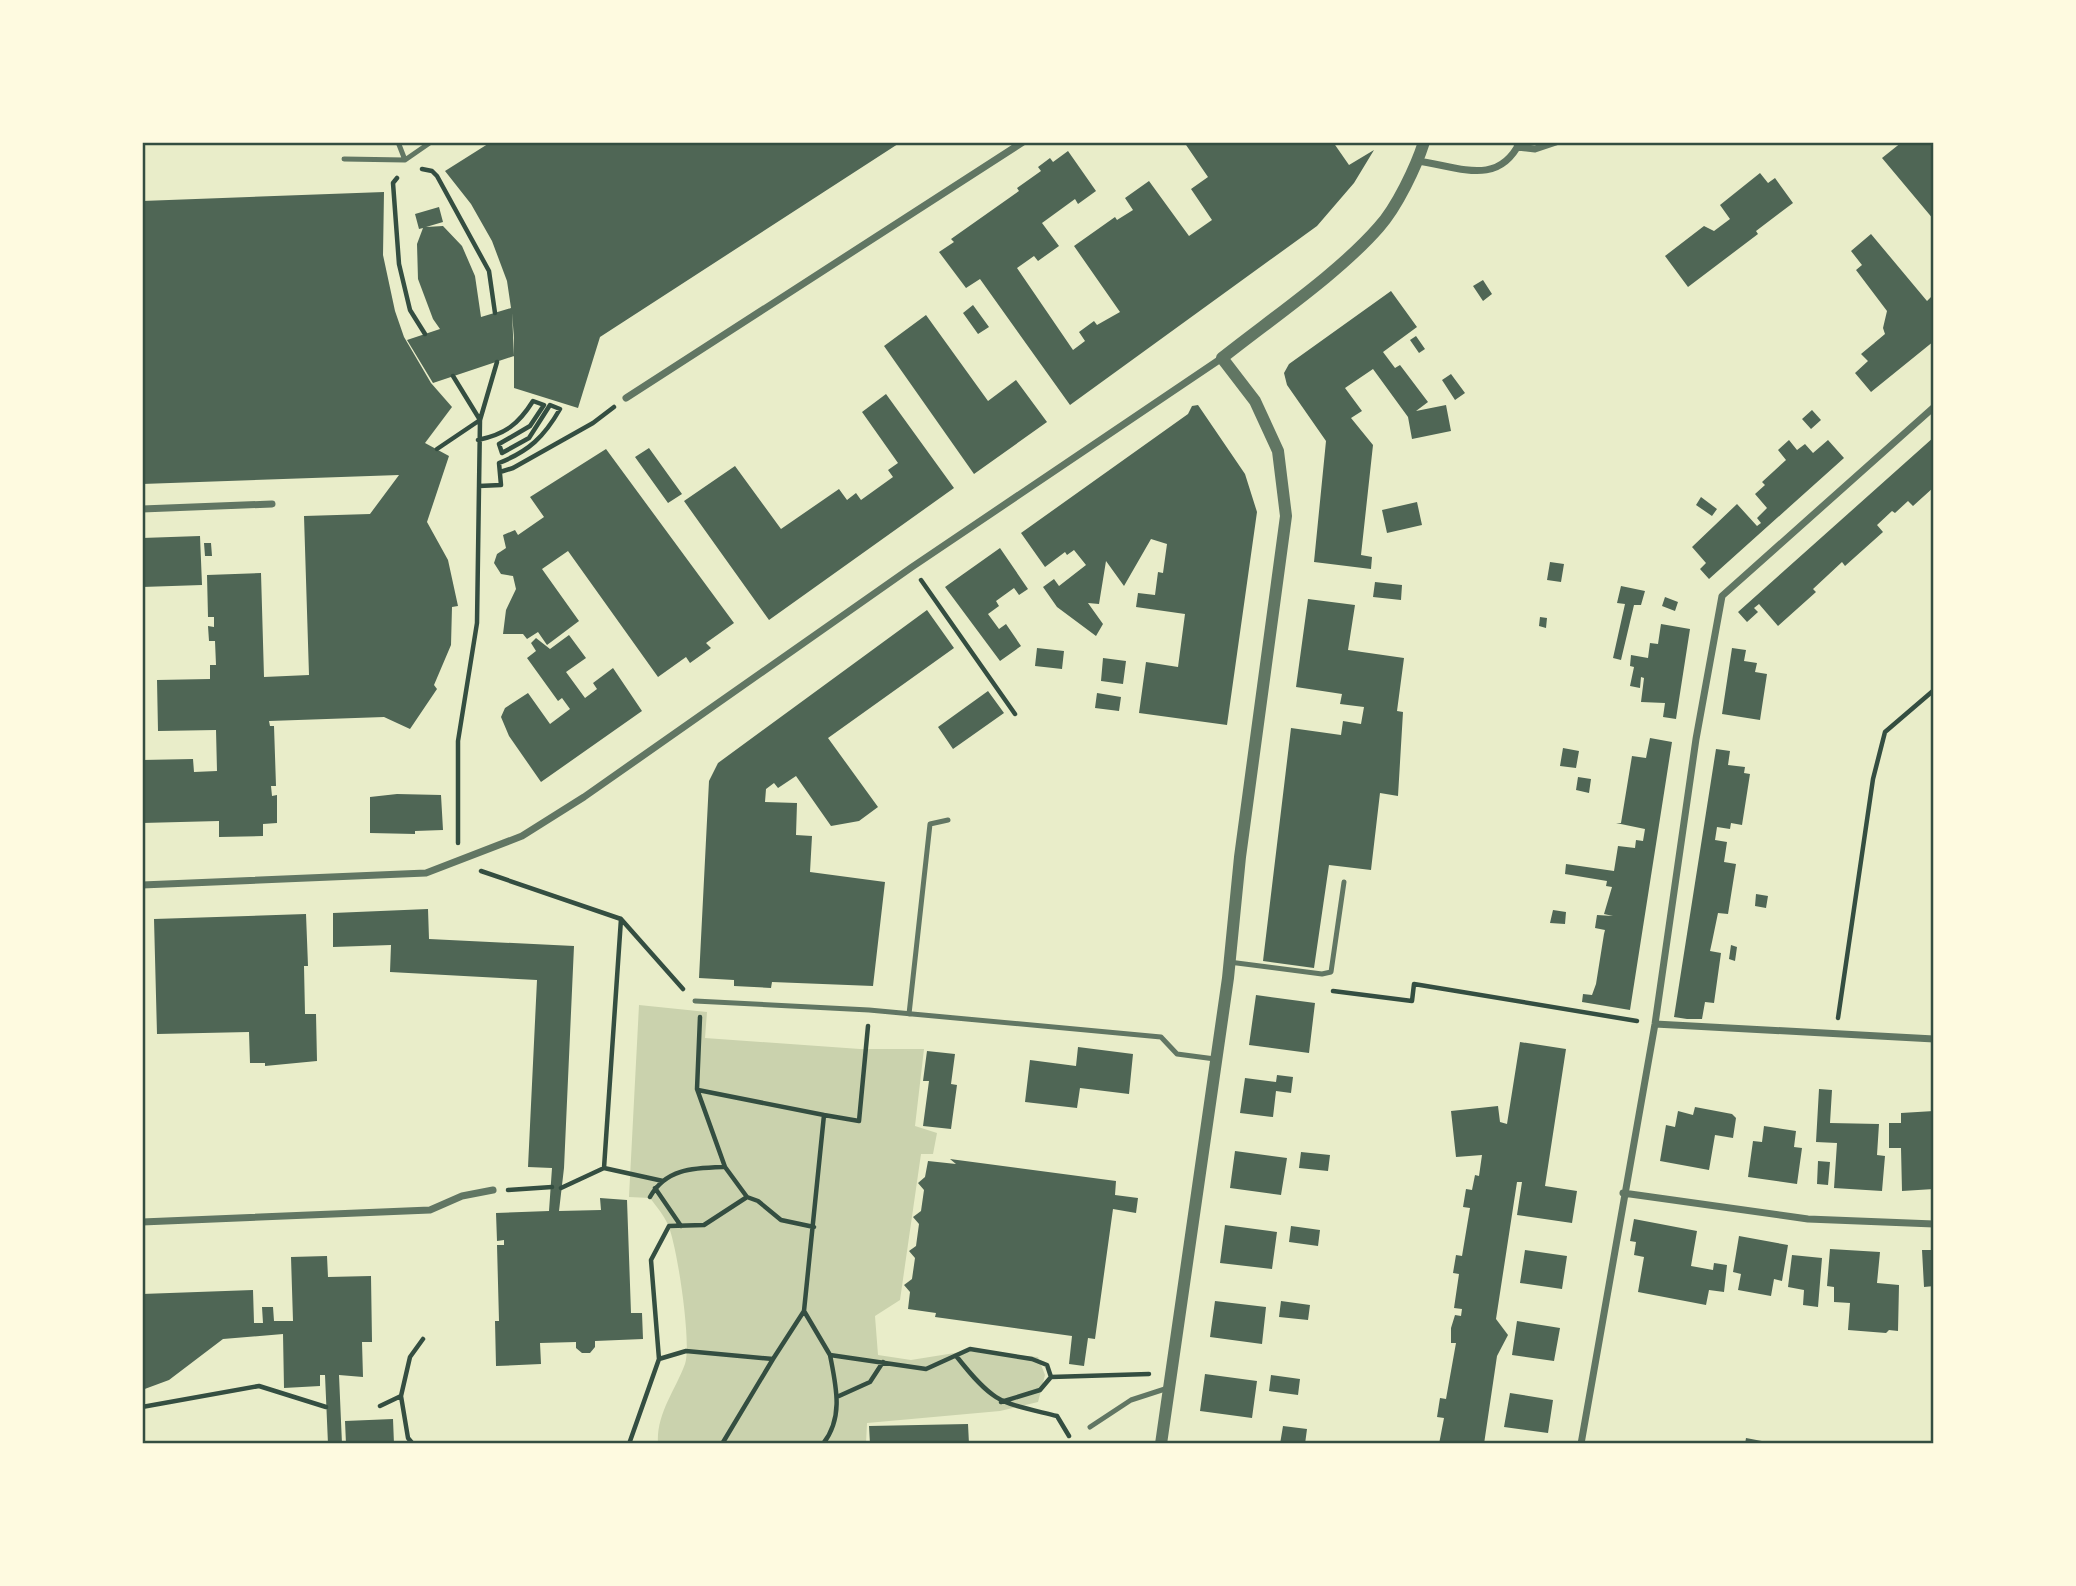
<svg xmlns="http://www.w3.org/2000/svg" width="2076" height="1586" viewBox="0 0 2076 1586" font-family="Mulish,sans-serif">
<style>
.green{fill:#cad2ad}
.building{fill:#4f6655}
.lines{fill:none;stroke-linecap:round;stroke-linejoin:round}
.path{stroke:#344e41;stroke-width:4.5}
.service{stroke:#617663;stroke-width:5}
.minor{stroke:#617663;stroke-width:7}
.tertiary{stroke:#617663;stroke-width:12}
.neatline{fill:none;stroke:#344e41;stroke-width:2.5}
</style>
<rect width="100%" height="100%" fill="#e9edc9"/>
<path class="green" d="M639,1005L707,1012L705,1038L860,1049H924L915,1126L937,1133L933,1154H921L900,1300L875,1316L878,1355L911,1360L967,1351L1038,1357L1045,1375L1038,1402L1000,1411L867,1423L866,1444H658C656,1414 675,1391 685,1364C692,1345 677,1244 668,1225C664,1215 656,1206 650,1198L629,1197Z"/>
<path class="building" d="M491,142H901L600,337L578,408L514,388V338L512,313L514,356L433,383L407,340L440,329L433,319L418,279L417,244L423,228L419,229L415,214L439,207L443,222L426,227L443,226L462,246L475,276L481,317L511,308L507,281L492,241L471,204L445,171Z
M1184,142H1333L1349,165L1374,150L1354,183L1317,226L1070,405L980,279L966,288L939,252L954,242L951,239L1019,191L1017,188L1041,171L1038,167L1050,158L1053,162L1068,151L1096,191L1078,204L1075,199L1042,223L1059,246L1038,261L1034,256L1017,268L1073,350L1085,341L1079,332L1094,321L1097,325L1120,312L1074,246L1115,217L1117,220L1133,210L1125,198L1149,181L1189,236L1212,220L1191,189L1208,177Z
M1902,142H1934V220L1882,158Z
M1760,173L1768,183L1775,178L1793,203L1756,231L1758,234L1688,287L1665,256L1704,226L1714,231L1730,219L1720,205Z
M384,192L383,255L395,311L404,337L431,383L452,407L425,443L449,456L427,522L448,560L458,606L452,607L451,645L434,685L437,689L410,729L384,717L269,721L270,726H274L276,786H271L272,796L277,795V823L263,824V836L219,837V821L142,823V760L193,759L194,772L217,771L216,730L158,731L157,680L210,679V665H216L215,641H209L208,626L214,627V617H208L207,575L261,573L264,677L309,675L304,516L370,514L399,475L142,484V201Z
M1871,234L1927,301L1934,294V341L1871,392L1855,373L1868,361L1861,354L1885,334L1883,328L1887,311L1856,270L1862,265L1851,251Z
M1483,280L1492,294L1483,301L1473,286Z
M1391,291L1417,327L1383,352L1395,368L1400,365L1428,402L1416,411L1446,405L1451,431L1412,439L1408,417L1373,369L1345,388L1362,411L1351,418L1373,445L1361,555L1372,557L1371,569L1314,562L1326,441L1287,385L1284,373L1289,364Z
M973,305L989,327L978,334L963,313Z
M926,315L988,401L1016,380L1047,422L974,474L884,346Z
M1416,336L1425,349L1419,353L1410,340Z
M1451,374L1465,393L1455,400L1442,380Z
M886,394L954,488L769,620L684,501L735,466L781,529L839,489L847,500L856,493L861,500L893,477L888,470L898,463L862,412Z
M1198,405L1245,474L1257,512L1227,725L1139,713L1146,662L1178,667L1185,614L1136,607L1138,593L1155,595L1158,572L1163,573L1167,544L1151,539L1124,586L1106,561L1099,604L1088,603L1103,624L1096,636L1057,607L1043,587L1054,579L1059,586L1086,565L1074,550L1067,555L1065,552L1045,567L1021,533L1188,414L1192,406Z
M1812,410L1821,420L1811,429L1802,419Z
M1934,437V487L1913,506L1908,501L1895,513L1892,511L1877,525L1883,532L1845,566L1842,562L1813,589L1816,592L1778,626L1759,604L1754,608L1758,612L1747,622L1738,612Z
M1789,440L1797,450L1805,444L1813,453L1828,440L1844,458L1709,579L1700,569L1706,563L1692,547L1737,504L1757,526L1761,523L1757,518L1767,508L1755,494L1765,485L1762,482L1786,460L1778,450Z
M649,448L682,494L668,503L635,457Z
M606,449L734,623L706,643L711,648L690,663L686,657L658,677L568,551L542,569L579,621L547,645L538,632L527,639L523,634H503L506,610L516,589L513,576L501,574L494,563L497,554L506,548L503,535L515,530L518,535L544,517L530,497Z
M1701,497L1717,509L1712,516L1696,505Z
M1417,502L1422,525L1387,533L1382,510Z
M200,536L202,585L142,587V538Z
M204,543H211L212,556H205Z
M1000,548L1028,589L1019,595L1014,588L996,601L999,606L988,614L999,629L1006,624L1021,646L1000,661L945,587Z
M1550,562L1564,564L1561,582L1547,580Z
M1375,582L1402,585L1401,600L1373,597Z
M1621,586L1645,591L1641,605H1634L1621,660L1613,658L1625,604L1617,603Z
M1665,597L1678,602L1675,611L1662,606Z
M1308,599L1355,605L1348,650L1404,658L1397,711L1403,712L1398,796L1380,793L1371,870L1329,865L1314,968L1263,961L1291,728L1341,735L1343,721L1361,724L1364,707L1340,704L1342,694L1296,687Z
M927,610L954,648L828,738L878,807L859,821L831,826L796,776L778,788L774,783L766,789L765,802L797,803L796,835L812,836L810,872L885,882L873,986L772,982L771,988L734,986V980L699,978L709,781L718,763Z
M1540,617L1547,618L1546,628L1539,626Z
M1661,624L1690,629L1676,719L1663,717L1665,703L1641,702L1644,678L1641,677L1640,688L1630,686L1634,667L1630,666L1631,655L1648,658L1650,643L1658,644Z
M569,635L586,658L566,672L585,698L597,689L593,683L613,668L642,711L541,782L509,736L501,717L505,708L528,693L550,724L570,709L562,698L558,701L527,658L536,651L531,643L536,638L550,649Z
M1037,648L1064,651L1062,669L1035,666Z
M1732,648L1746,650L1744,661L1757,663L1755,672L1767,674L1760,720L1722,714Z
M1103,658L1126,661L1123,684L1101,681Z
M988,691L1004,713L953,749L938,727Z
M1097,693L1121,697L1119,711L1095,708Z
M1650,738L1672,742L1630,1010L1582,1002L1583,994L1592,995L1596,984L1604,934L1605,930L1595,928L1597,915L1613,916L1604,914L1612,887L1606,886L1607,881L1565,874L1566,864L1614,871L1618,846L1635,848L1636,840L1643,841L1645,829L1616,823H1621L1632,756L1646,758Z
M1563,748L1579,751L1576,768L1560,766Z
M1716,749L1730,751L1728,765L1745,767L1744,773L1750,774L1742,825L1731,823L1730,829L1717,827L1715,840L1727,842L1724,862L1736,864L1728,914L1718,913L1712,942L1710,951L1721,953L1714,1003L1705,1002L1702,1019H1687L1674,1017Z
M1578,777L1591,779L1589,793L1576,790Z
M397,794L441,795L443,830L415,831V834L370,833V797Z
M1756,894L1768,896L1766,908L1755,906Z
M428,909L429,939L574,946L564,1168L559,1211L601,1210L600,1198L627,1200L631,1313H642L643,1339L595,1341V1347L590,1353H582L576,1348V1342L540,1343L541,1364L496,1366L495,1321H499L497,1245H504V1240L497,1241L496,1213L549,1211L552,1168L528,1167L537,980L390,972L391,945L333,947V913Z
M1553,910L1566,912L1565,924L1550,923Z
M306,914L308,966H304L305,1014H316L317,1061L265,1066V1063H250L249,1032L157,1034L154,919Z
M1731,945L1737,947L1735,961L1729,959Z
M1256,995L1315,1003L1309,1053L1249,1045Z
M1520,1042L1566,1049L1545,1186L1577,1191L1572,1223L1517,1215L1522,1182H1517L1496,1319L1508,1335L1497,1356L1484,1444H1439L1444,1418L1437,1417L1440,1398L1446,1399L1456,1343H1451V1328L1455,1315L1461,1316L1462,1309L1454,1308L1459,1274L1453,1273L1456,1255L1462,1256L1470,1208L1463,1207L1466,1189L1472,1190L1475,1175L1479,1176L1482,1155L1456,1157L1451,1111L1498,1106L1500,1122L1507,1124Z
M1078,1047L1133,1054L1129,1094L1080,1088L1077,1108L1025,1102L1030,1060L1076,1066Z
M927,1051L955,1054L951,1084L957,1085L951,1129L923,1126L929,1081H923Z
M1277,1075L1293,1077L1291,1093L1276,1091L1273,1117L1240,1113L1245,1078L1276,1082Z
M1819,1089L1832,1090L1830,1123L1879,1124L1877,1155L1885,1156L1882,1191L1834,1188L1837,1143L1816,1142Z
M1695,1107L1732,1114L1736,1118L1733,1138L1715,1135L1709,1170L1660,1161L1666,1125L1675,1127L1678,1111L1693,1115Z
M1934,1111V1189L1902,1191L1901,1148H1889V1123H1901V1113Z
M1764,1126L1796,1131L1794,1147L1802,1148L1797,1184L1748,1177L1753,1141L1762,1142Z
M1235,1151L1287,1158L1281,1195L1230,1188Z
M1301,1152L1330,1155L1328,1171L1299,1168Z
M950,1159L1116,1181L1115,1195L1138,1198L1136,1213L1113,1209L1095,1339L1088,1338L1084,1366L1069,1364L1072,1336L935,1317L936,1313L908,1309L910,1292L904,1285L912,1279L915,1258L909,1251L916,1246L919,1224L913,1217L921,1211L924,1190L918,1183L925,1177L928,1161L956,1164Z
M1818,1161L1830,1162L1828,1185L1817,1184Z
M1634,1219L1697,1231L1691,1266L1713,1270L1714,1263L1727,1265L1724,1292L1709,1290L1706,1305L1638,1292L1644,1257L1634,1255L1636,1242L1630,1241Z
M1225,1225L1277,1232L1272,1269L1220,1263Z
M1291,1226L1320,1230L1318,1246L1289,1242Z
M1739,1236L1788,1245L1782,1281L1774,1279L1771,1296L1738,1290L1741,1274L1733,1272Z
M1830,1249L1880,1252L1877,1283L1899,1285L1898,1331L1889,1330L1886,1333L1848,1330L1850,1303L1834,1302V1287L1827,1286Z
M1525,1250L1567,1256L1562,1289L1520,1283Z
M1922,1250H1934V1286L1924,1287Z
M1792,1255L1822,1258L1818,1307L1803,1305L1804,1290L1788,1287Z
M327,1256L328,1277L371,1276L372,1342H362L363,1377L339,1375L342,1444H328L325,1375H320V1386L284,1388L283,1334L223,1339L169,1380L142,1390V1294L253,1290L254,1323H263L262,1307H273L274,1321H293L291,1257Z
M1215,1301L1266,1307L1262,1344L1210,1337Z
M1281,1301L1310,1305L1308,1320L1279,1317Z
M1517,1321L1560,1328L1554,1361L1512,1355Z
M1205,1374L1257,1381L1252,1418L1200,1411Z
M1271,1375L1300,1379L1298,1395L1269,1391Z
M1510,1393L1553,1400L1548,1433L1504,1427Z
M393,1419L394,1444H346L345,1421Z
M968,1424L969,1444H870L869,1426Z
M1283,1426L1307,1429L1305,1444H1280Z
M1746,1438L1767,1442V1444H1745Z"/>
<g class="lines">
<path class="path" d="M422,169L432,171L437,176L489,271L495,313
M397,178L393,183L399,264L410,310L425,334
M478,440C505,434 518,425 533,401L544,405L530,426L499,444L502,453L529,438L550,405L560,409C544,437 529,451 499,463L501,485L479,486
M437,449L480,420L453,376
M500,472L513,468L593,423L614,407
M921,580L1015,714
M458,843V741L477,623L480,420L497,362
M481,871L621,919L604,1168L663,1181
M621,919L683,989
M1333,991L1412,1001L1414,984L1637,1021
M700,1017L697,1089L725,1167L747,1197
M1838,1018L1873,779L1885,732L1934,690
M698,1090L824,1115
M561,1188L604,1168
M655,1188L681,1226
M508,1190L552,1187
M650,1197C666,1168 694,1168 725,1167
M804,1311L824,1115L859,1121L868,1026
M957,1357C995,1405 1000,1402 1057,1416L1069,1436
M659,1359L686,1351L773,1359L804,1311L830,1355L926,1369L970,1349L1032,1359L1047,1365L1051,1377
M401,1396L408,1438L413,1444
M839,1396L870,1382L883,1362
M1001,1402L1040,1390L1051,1377L1149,1374
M380,1406L401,1396L410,1357L423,1339
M142,1407L259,1386L326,1407
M629,1444L659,1359L651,1260L669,1226L704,1225L747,1197L758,1201L781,1220L814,1227
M722,1444L773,1359
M823,1444C844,1417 836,1386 830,1355"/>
<path class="service" d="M398,142L405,160L431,142
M344,159L405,160
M1229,962L1322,974L1331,972L1344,882
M695,1001L869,1010L1161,1037L1177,1054L1215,1059
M909,1014L930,824L948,820
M1090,1427L1131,1400L1168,1388"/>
<path class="minor" d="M1517,147L1535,149L1556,142
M1418,161C1460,167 1498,187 1520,142
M626,398L1023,142
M142,509L272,504
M142,885L426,873L522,836L584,797L912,567L1222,358
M1655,1024L1934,1039
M1623,1193L1808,1219L1934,1224
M142,1222L430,1210L462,1196L493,1190
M1581,1444L1655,1024L1696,739L1722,596L1934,407"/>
<path class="tertiary" d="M1161,1444L1228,978L1240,857L1286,516L1278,451L1255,401L1222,358C1271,319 1339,273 1379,227C1397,207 1416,167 1424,142"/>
</g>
<rect width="2076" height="1586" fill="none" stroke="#fefae0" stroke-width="287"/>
<rect x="144" y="144" width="1788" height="1298" class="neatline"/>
</svg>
